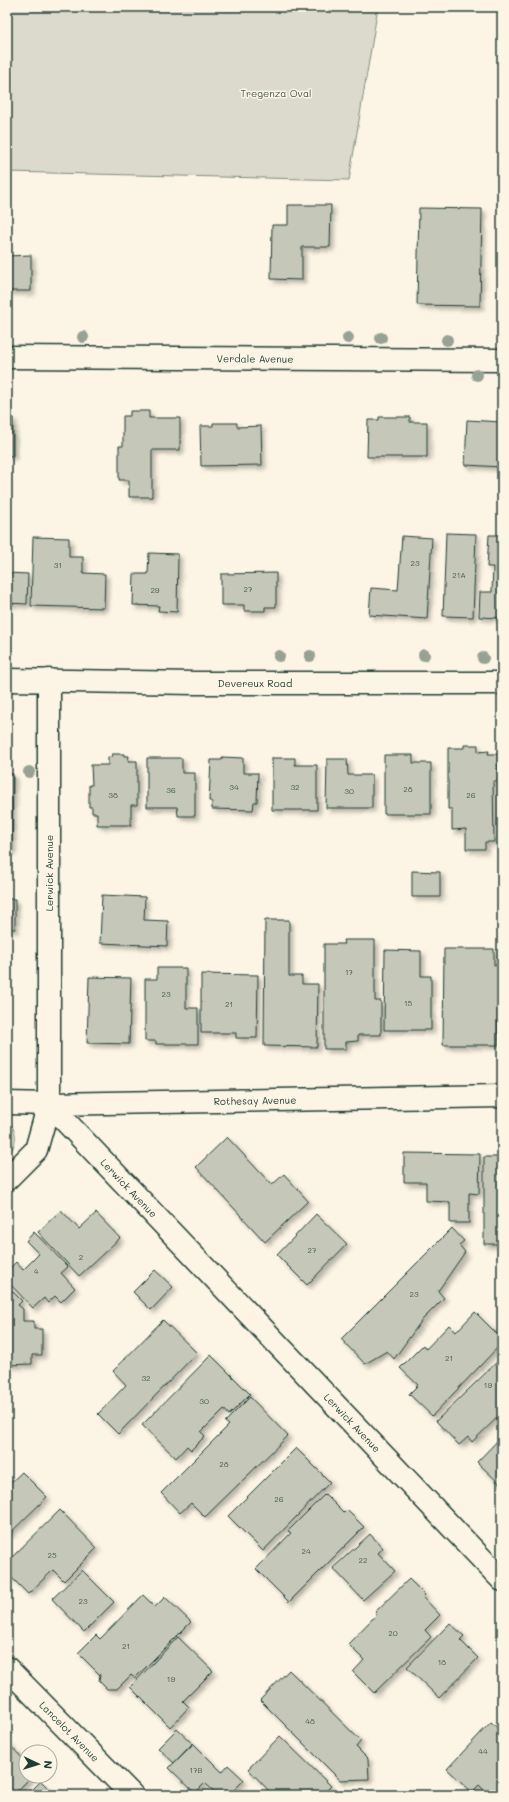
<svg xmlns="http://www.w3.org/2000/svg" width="509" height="1802" viewBox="0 0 509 1802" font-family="Mali,sans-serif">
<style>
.green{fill:#dcdacc;stroke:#7e8c80}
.building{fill:#c5c7b9;stroke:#1f3d34;filter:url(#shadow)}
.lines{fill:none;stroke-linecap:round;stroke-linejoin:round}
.minor-casing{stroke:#1f3d34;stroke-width:25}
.minor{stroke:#fcf5e5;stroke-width:22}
.tree{fill:#97a194}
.labels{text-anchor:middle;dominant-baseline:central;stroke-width:3;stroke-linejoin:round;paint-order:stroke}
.number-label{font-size:8px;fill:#486055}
.park-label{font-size:10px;fill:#455c52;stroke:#fcf5e5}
.street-label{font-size:10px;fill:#1f3d34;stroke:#fcf5e5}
</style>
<defs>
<filter id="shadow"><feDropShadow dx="3.5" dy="3.5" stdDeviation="2" flood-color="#0004"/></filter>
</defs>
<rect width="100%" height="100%" fill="#fcf5e5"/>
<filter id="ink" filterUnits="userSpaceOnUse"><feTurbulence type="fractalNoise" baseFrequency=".025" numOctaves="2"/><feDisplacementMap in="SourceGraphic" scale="8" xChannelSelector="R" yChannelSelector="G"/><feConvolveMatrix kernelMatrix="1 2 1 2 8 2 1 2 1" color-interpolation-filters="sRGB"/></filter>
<g filter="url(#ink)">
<path class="green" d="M7,7H378L349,180L7,172Z
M7,1118C19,1135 17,1141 7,1159Z"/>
<path class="building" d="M288,205H331L330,247H302V280L271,279L272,225H288Z
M419,208L482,209L480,306L417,305Z
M31,255V291H7V256Z
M130,411H149V418H180V450H152V497H129V480H119V446H123V416H130Z
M379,417H410V422H427V457H367L368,420H379Z
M7,418H13V456H7Z
M467,420L502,422V467L465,465Z
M213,423H237V427L261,426L262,465L201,466L200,426H213Z
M446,533L476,534L473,617L443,616Z
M489,535H502V618L479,617L480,592H492L493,567H487Z
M402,536L432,538L427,619L369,615L371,588L398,590Z
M33,537L69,538V557H83V573L105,574L104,608L31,606Z
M149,553L178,554L177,612L158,611L159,606L133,605L134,574H148Z
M7,573L28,574L27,604L7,603Z
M276,573V607H265V611H244V605H221V574Z
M464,745H478V752L489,751L488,754H498V781H493L494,842H485V849H466V829L452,830V809H448V748H464Z
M112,754H124V756H129L128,761H137V805H131V825H97V813H92V807H89V785H92L91,765H108V758L111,757Z
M384,755H413V763H431V814H384Z
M222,757L243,758V773H258L257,802H254L253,810L212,809V801H209L211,760H222Z
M147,758H182V773H195V816H178L177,807H147Z
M272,758H295V765H317V810H272Z
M327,759H347L348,775H372V808H326Z
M7,774H13L12,851H7Z
M501,857H502V887H501Z
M412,871L440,872V897H412Z
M102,895L145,897L144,920L168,921L167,946L100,943Z
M7,899H15V929H7Z
M265,920H289V976H302V984H318L317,1047L264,1046Z
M343,940H375V1001H381V1035H358V1041L346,1042V1049H324V944H344Z
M444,949H494V965H498V1045H443Z
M385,950L421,951V976H431V1030H384Z
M157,968H186V1008H198V1044H156V1041H145V979H157Z
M201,974L258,975L257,1038H236V1033H201Z
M89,977L131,978L129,1044L87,1043Z
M500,1011H502V1041H500Z
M227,1137L272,1185L284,1174L308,1201L265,1242L196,1167Z
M404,1153L480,1154L479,1194L469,1193V1223H450V1202L426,1201V1182H404Z
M484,1157H502V1244H484Z
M61,1210L79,1229L96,1213L120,1238L79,1276L38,1232Z
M316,1214L347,1244L307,1285L277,1255Z
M452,1228L464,1241L459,1245L465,1252L438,1291L444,1298L422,1320L394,1359L387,1351L365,1364L341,1339Z
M34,1232L68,1267L61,1273L75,1288L61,1302L55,1296L48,1303L44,1298L33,1308L7,1281V1271L16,1262L23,1270L39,1254L26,1241Z
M155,1270L173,1287L151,1310L133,1292Z
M7,1286L22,1301L18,1305L23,1309V1321H34V1329H42V1355H32V1364L7,1365Z
M475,1312L502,1339V1343L432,1416L409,1394L418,1385L400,1368L423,1345L426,1349L449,1325L456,1332Z
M163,1320L197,1353L118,1434L98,1414L126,1385L113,1371Z
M211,1355L250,1394L229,1415L224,1409L201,1432L205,1436L191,1450L187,1446L176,1458L142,1425Z
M502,1357V1413L472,1442L468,1437L459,1445L436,1421Z
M250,1397L288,1436L205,1517L191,1503L180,1513L161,1493L229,1425L225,1422Z
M502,1436V1486L477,1462Z
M296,1448L330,1482L263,1551L228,1516Z
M22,1472L47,1497L7,1536V1486Z
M325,1494L344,1513L347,1510L364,1527L289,1602L256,1569L291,1533L288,1531Z
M60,1510L97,1548L64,1581L53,1570L28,1594L7,1573V1562Z
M370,1534L383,1548L378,1553L395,1571L363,1600L333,1568Z
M82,1570L114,1602L84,1632L52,1599Z
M409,1579L425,1595L423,1597L440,1615L425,1630L431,1637L374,1693L353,1672L364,1660L348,1644L377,1614L375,1612Z
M143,1595L155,1607L165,1597L191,1622L135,1678L131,1675L117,1689H107L99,1681L100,1675L78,1653L96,1635L100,1639Z
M450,1623L464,1636L460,1640L478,1658L439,1698L407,1667Z
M178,1637L213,1671L183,1701L189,1707L170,1727L130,1687Z
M289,1670L361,1741L356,1747L368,1759L369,1779L340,1780L260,1700Z
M491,1722L502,1732V1790L497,1795H489L479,1785L472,1792L447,1769Z
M177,1729L193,1744L174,1763L158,1748Z
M280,1736L331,1786L322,1795H283L281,1793L278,1795H273L248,1769Z
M7,1742L26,1762V1776H32L13,1795H7Z
M193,1743L222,1772L228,1765L244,1780L229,1795H218L205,1783L195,1793L169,1768Z
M41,1781L55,1795H27Z"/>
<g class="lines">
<g class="minor-casing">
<g id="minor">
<path id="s1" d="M7,357L502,360"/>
<path id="s2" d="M7,680L195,683H502"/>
<path id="s3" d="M7,1103L49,1104L502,1096"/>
<path id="s4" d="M49,1104L502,1580"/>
<path d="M7,1179L36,1150L49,1104V680"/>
<path id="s5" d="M7,1668L132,1795"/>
</g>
</g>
<use href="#minor" class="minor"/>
</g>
<g class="tree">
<circle cx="83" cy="337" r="6"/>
<circle cx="348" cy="338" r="6"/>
<circle cx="381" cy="338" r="6"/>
<circle cx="447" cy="340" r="6"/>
<circle cx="477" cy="375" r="6"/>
<circle cx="424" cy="655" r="6"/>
<circle cx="279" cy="656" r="6"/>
<circle cx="310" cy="656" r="6"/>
<circle cx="483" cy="658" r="6"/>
<circle cx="29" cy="772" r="6"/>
</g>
</g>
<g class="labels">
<g class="number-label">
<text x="415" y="563">23</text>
<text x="58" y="565">31</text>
<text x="459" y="575">21A</text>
<text x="248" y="589">27</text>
<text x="155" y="590">29</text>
<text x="234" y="787">34</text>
<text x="295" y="787">32</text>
<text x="408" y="789">28</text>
<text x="171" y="790">36</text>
<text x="349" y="791">30</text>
<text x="113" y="795">38</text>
<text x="471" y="795">26</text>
<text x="349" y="972">17</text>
<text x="166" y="994">23</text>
<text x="408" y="1003">15</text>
<text x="229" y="1004">21</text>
<text x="312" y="1250">27</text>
<text x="81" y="1257">2</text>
<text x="36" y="1271">4</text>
<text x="414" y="1294">23</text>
<text x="449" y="1358">21</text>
<text x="146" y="1378">32</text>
<text x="488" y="1385">19</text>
<text x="204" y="1401">30</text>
<text x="224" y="1464">28</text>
<text x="279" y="1499">26</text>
<text x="306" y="1551">24</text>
<text x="52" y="1555">25</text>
<text x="363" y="1560">22</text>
<text x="83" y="1601">23</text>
<text x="393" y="1633">20</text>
<text x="126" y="1646">21</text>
<text x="442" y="1662">18</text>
<text x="171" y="1679">19</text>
<text x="310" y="1721">48</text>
<text x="483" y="1751">44</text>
<text x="196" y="1770">17B</text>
</g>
<g class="park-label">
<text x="276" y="93">Tregenza Oval</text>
</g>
<g class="street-label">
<text stroke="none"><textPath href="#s1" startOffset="248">Verdale Avenue</textPath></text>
<text stroke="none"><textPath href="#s2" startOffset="248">Devereux Road</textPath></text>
<text transform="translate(49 873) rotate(-90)">Lerwick Avenue</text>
<text stroke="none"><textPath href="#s3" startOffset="248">Rothesay Avenue</textPath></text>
<text stroke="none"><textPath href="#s4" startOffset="116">Lerwick Avenue</textPath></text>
<text stroke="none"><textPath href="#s4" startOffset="440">Lerwick Avenue</textPath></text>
<text stroke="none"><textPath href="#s5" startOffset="89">Lancelot Avenue</textPath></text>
</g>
</g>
<rect width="509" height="1802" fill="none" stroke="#fcf5e5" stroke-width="24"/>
<rect x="12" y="12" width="485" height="1778" fill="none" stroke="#1f3d34" stroke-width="1.5" filter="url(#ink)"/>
<g transform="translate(38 1764) rotate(94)"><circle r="19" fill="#fcf5e5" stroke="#a4ab9e"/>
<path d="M0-3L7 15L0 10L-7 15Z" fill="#1f3d34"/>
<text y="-6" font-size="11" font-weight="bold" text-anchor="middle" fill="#1f3d34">N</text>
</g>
</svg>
